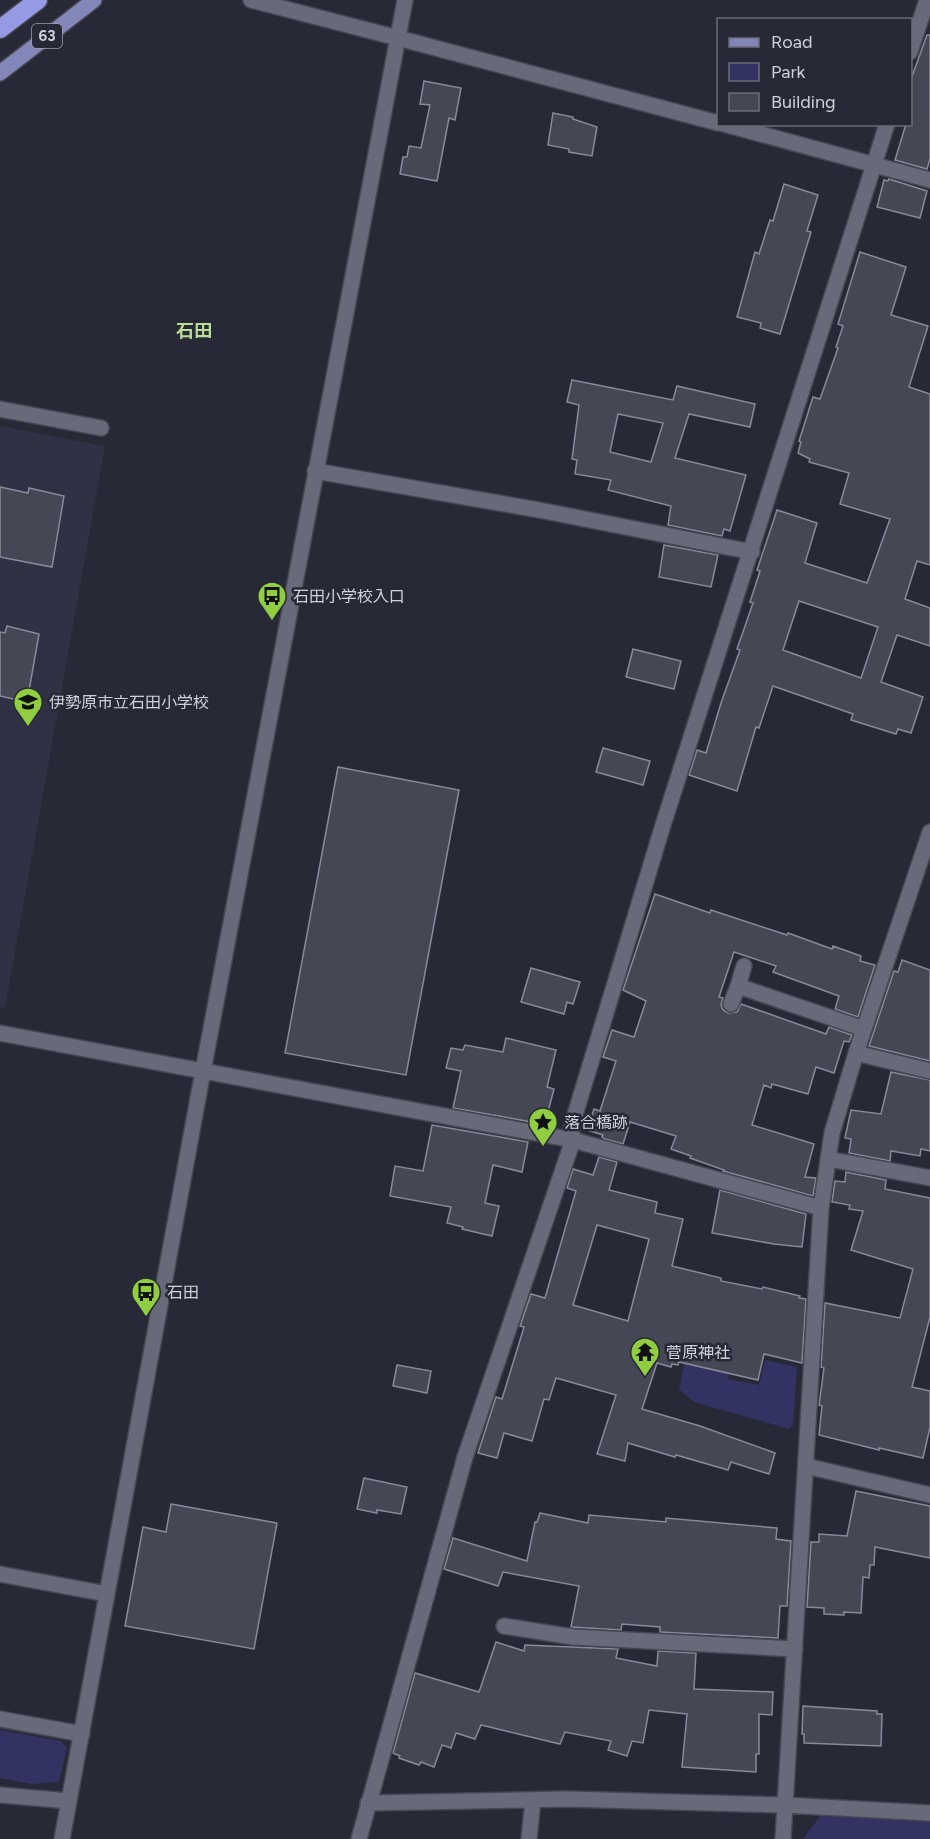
<svg xmlns="http://www.w3.org/2000/svg" width="930" height="1839" viewBox="0 0 930 1839" font-family="Figtree,'Noto Sans JP',sans-serif">
<style>
.built{fill:#303144}
.green{fill:#323363}
.building{fill:#464755;stroke:#888a9a;stroke-width:1.5;fill-rule:evenodd}
.lines{fill:none;stroke-linecap:round;stroke-linejoin:round}
.street-casing{stroke:#454652;stroke-width:18}
.secondary-casing{stroke:#454652;stroke-width:18}
.primary-casing{stroke:#454652;stroke-width:18}
.highway-casing{stroke:#454652;stroke-width:21}
.street{stroke:#686979;stroke-width:15}
.secondary{stroke:#686979;stroke-width:15}
.primary{stroke:#8286b9;stroke-width:15}
.highway{stroke:#949ae4;stroke-width:18}
.labels{text-anchor:middle;dominant-baseline:central;stroke-width:5;stroke-linejoin:round;paint-order:stroke}
.shield{fill:#272936;stroke:#9d9ea8;stroke-width:1.5}
.shield-label{font-size:15px;font-weight:bold;fill:#cfd0d9}
.poi-label{font-size:16px;fill:#cfd0d9;stroke:#272936;text-anchor:start}
.neighbourhood-label{font-size:18px;font-weight:bold;fill:#b8dc96;stroke:#272936}
</style>
<rect width="100%" height="100%" fill="#272936"/>
<path class="built" d="M0,426L105,446L5,1008L0,1007Z"/>
<path class="green" d="M706,1342L700,1367L729,1374L728,1379L759,1385L765,1360L797,1367L793,1425L789,1429L694,1402L679,1389L685,1360Z
M0,1730L61,1741L67,1748L59,1782L32,1784L0,1778Z
M820,1816L930,1821V1839H803Z"/>
<path class="building" d="M927,35H930V159L927,169L895,160L906,124H910V82Z
M424,81L461,88L455,120L449,118L437,181L400,174L403,157H407L409,146L421,148L430,105L420,104Z
M553,113L573,117V119L597,127L592,156L569,152V149L548,145Z
M889,179L927,191L920,218L877,207L884,180L888,181Z
M784,184L818,195L807,231L811,232L780,334L760,328L761,323L737,317L755,252L759,254L770,220L773,221Z
M860,252L906,267L891,315L928,326L909,387L930,394V565L917,561L905,599L930,608V646L897,635L881,682L923,697L911,733L898,729L896,734L851,720L853,714L773,686L759,728L756,727L737,791L689,775L697,750L706,753L721,703L740,650L737,649L753,603L750,602L760,571L757,570L777,510L817,523L805,563L867,583L890,519L840,504L849,473L809,462L810,459L798,453L801,442L799,441L813,397L820,399L838,348L836,347L843,326L838,324ZM799,601L878,627L861,678L783,650Z
M572,380L673,400L677,386L755,404L750,427L689,414L675,458L746,475L730,531L724,529L722,536L668,525L671,506L608,490L611,480L575,474L577,460L572,459L579,405L567,402ZM618,414L663,423L651,462L610,452Z
M0,487L28,493L29,488L64,496L52,567L0,557Z
M664,545L718,555L711,587L659,577Z
M7,626L39,634L27,702L0,696V632L5,633Z
M633,649L681,661L674,689L626,677Z
M603,748L650,761L643,785L596,772Z
M338,767L459,790L406,1075L285,1053Z
M655,894L710,913L711,910L787,935L788,933L832,949L833,946L861,956L860,961L875,965L858,1017L835,1009L839,996L773,972L776,966L734,952L719,997L723,998L721,1005L723,1010L728,1013L737,1012L741,1004L826,1034L829,1027L852,1035L849,1042L844,1041L834,1073L816,1067L808,1094L772,1084L771,1088L764,1085L752,1125L814,1144L805,1177L816,1178L813,1196L723,1171L724,1170L690,1158L691,1156L671,1149L676,1136L630,1122L623,1144L605,1139L602,1137L603,1135L587,1130L594,1109L600,1111L616,1061L603,1057L612,1030L634,1037L646,1001L623,990Z
M902,960L930,970V1061L869,1046L894,971L898,972Z
M531,968L580,982L573,1004L567,1002L564,1014L521,1002Z
M506,1038L556,1050L547,1087L554,1089L545,1123L532,1120V1122L453,1108L461,1071L446,1068L451,1048L463,1050L465,1045L503,1052Z
M891,1072L930,1080V1151L921,1149L920,1156L891,1151L890,1161L849,1153L851,1139L845,1138L851,1110L881,1114Z
M432,1125L528,1142L522,1172L493,1165L485,1203L499,1206L492,1236L462,1229L463,1227L447,1223L451,1207L390,1196L395,1166L423,1171Z
M599,1157L617,1162L609,1190L657,1202L655,1213L683,1219L672,1266L721,1278V1281L762,1289L763,1287L800,1296L799,1298L806,1299L802,1363L764,1354L758,1380L679,1362L678,1365L672,1364L671,1367L657,1363L642,1409L700,1426L775,1453L769,1474L731,1462L728,1470L676,1455L675,1457L628,1443L625,1461L597,1454L616,1395L556,1378L549,1400L544,1399L532,1441L504,1433L497,1458L478,1453L496,1397L502,1399L524,1327L520,1326L531,1294L545,1298L576,1191L567,1188L573,1169L593,1175ZM597,1225L649,1239L628,1321L573,1305Z
M846,1172L886,1180L885,1189L930,1198V1317L912,1387L930,1391V1427L923,1458L879,1448V1450L819,1435L822,1406L819,1405L824,1368L821,1367L825,1303L900,1318L913,1269L851,1250L863,1211L849,1209L850,1205L832,1202L835,1181L845,1182Z
M720,1190L806,1214L802,1247L774,1244L712,1233Z
M397,1365L431,1371L427,1393L393,1386Z
M364,1478L407,1487L401,1514L377,1510V1513L357,1509Z
M856,1491L930,1506V1558L875,1547L874,1565H870L869,1578L863,1577L861,1613L844,1612V1615L824,1614V1608L807,1607L811,1542H819V1534L847,1536Z
M171,1504L277,1523L254,1649L125,1626L143,1527L166,1532Z
M540,1513L588,1523L589,1515L666,1522V1518L777,1528L776,1539L791,1541L787,1606H780L778,1638L660,1632V1627L622,1624L621,1630L571,1627L579,1586L503,1572L498,1586L444,1569L453,1538L527,1561L535,1522H537Z
M496,1642L524,1651L525,1645L618,1649L616,1658L657,1666L658,1651L696,1653L694,1689L773,1692L772,1715L759,1714V1754H756V1772L682,1767L687,1714L649,1710L643,1743L632,1741L627,1756L608,1750L611,1741L565,1732L560,1744L481,1725L475,1739L456,1733L451,1748L442,1745L434,1767L421,1762L419,1765L399,1758L400,1756L393,1753L415,1673L479,1692Z
M803,1706L877,1711V1714H882L881,1746L804,1743V1734H802Z"/>
<g class="lines">
<g class="street-casing">
<path id="street" d="M398,38L718,123
M910,52L927,0
M724,124L930,180
M315,471L539,510L752,552
M738,986L744,966
M731,1004L738,986L864,1029
M856,1053L930,1071
M203,1071L573,1140L821,1208
M828,1159L930,1178
M806,1466L930,1495
M0,1574L107,1594
M504,1626L573,1637L795,1649
M0,1719L82,1734
M0,1795L69,1801
M368,1803L566,1799L784,1805L930,1813
M359,1839L465,1457L573,1140L571,1128L663,825L887,124
M529,1839L533,1800
M783,1839L821,1208L832,1133L856,1053L930,832"/>
</g>
<g class="secondary-casing">
<path id="secondary" d="M251,0L398,38
M0,409L101,428
M0,1033L203,1071
M62,1839L203,1071L405,0"/>
</g>
<g class="primary-casing">
<path id="primary" d="M0,73L94,0"/>
</g>
<g class="highway-casing">
<path id="highway" d="M0,29L38,0"/>
</g>
<use href="#street" class="street"/>
<use href="#secondary" class="secondary"/>
<use href="#primary" class="primary"/>
<use href="#highway" class="highway"/>
</g>
<defs>
<g id="bus-pin" transform="scale(1.5)"><path d="M0 17L-7.5 6A9.5 9.5 0 1 1 7.5 6Z" fill="#90cd41" stroke="#272936"/><path d="M-5-6H5V4H4V6H2V4H-2V6H-4V4H-5ZM-3.5-4V0h7V-4ZM-3.5 1.2v1.5H-2V1.2ZM2 1.2v1.5H3.5V1.2Z" fill="#111"/></g>
<g id="school-pin" transform="scale(1.5)"><path d="M0 17L-7.5 6A9.5 9.5 0 1 1 7.5 6Z" fill="#90cd41" stroke="#272936"/><path d="M0-5L7-2L0 1L-7-2ZM-4 1L0 2.5L4 1V4Q0 6-4 4Z" fill="#111"/></g>
<g id="sight-pin" transform="scale(1.5)"><path d="M0 17L-7.5 6A9.5 9.5 0 1 1 7.5 6Z" fill="#90cd41" stroke="#272936"/><path d="M0-6L1.8-2.2L6-1.7L2.9 1.2L3.7 5.4L0 3.3L-3.7 5.4L-2.9 1.2L-6-1.7L-1.8-2.2Z" fill="#111"/></g>
<g id="temple-pin" transform="scale(1.5)"><path d="M0 17L-7.5 6A9.5 9.5 0 1 1 7.5 6Z" fill="#90cd41" stroke="#272936"/><path d="M0-6L5-2H3V0L6.5 2.5H4V6H1.5V3h-3V6H-4V2.5H-6.5L-3 0V-2H-5Z" fill="#111"/></g>
</defs>
<g fill-rule="evenodd">
<use href="#bus-pin" x="272" y="596"/>
<use href="#school-pin" x="28" y="702"/>
<use href="#sight-pin" x="543" y="1122"/>
<use href="#bus-pin" x="146" y="1292"/>
<use href="#temple-pin" x="645" y="1352"/>
</g>
<g class="labels">
<rect class="shield" x="32" y="24" width="30" height="24" rx="4.5"/>
<g class="shield-label">
<text x="47" y="36">63</text>
</g>
<g class="poi-label">
<text x="293" y="596">石田小学校入口</text>
<text x="49" y="702">伊勢原市立石田小学校</text>
<text x="564" y="1122">落合橋跡</text>
<text x="167" y="1292">石田</text>
<text x="666" y="1352">菅原神社</text>
</g>
<g class="neighbourhood-label">
<text x="194" y="331">石田</text>
</g>
</g>
<rect x="717" y="18" width="195" height="108" fill="#272936" stroke="#6a6c77" stroke-width="1.5"/>
<rect x="729" y="38" width="30" height="9" fill="#8286b9" stroke="#6a6c77" stroke-width="1.5"/>
<text x="771" y="48" font-size="18" fill="#cfd0d9">Road</text>
<rect x="729" y="63" width="30" height="18" fill="#323363" stroke="#6a6c77" stroke-width="1.5"/>
<text x="771" y="78" font-size="18" fill="#cfd0d9">Park</text>
<rect x="729" y="93" width="30" height="18" fill="#464755" stroke="#6a6c77" stroke-width="1.5"/>
<text x="771" y="108" font-size="18" fill="#cfd0d9">Building</text>
</svg>
